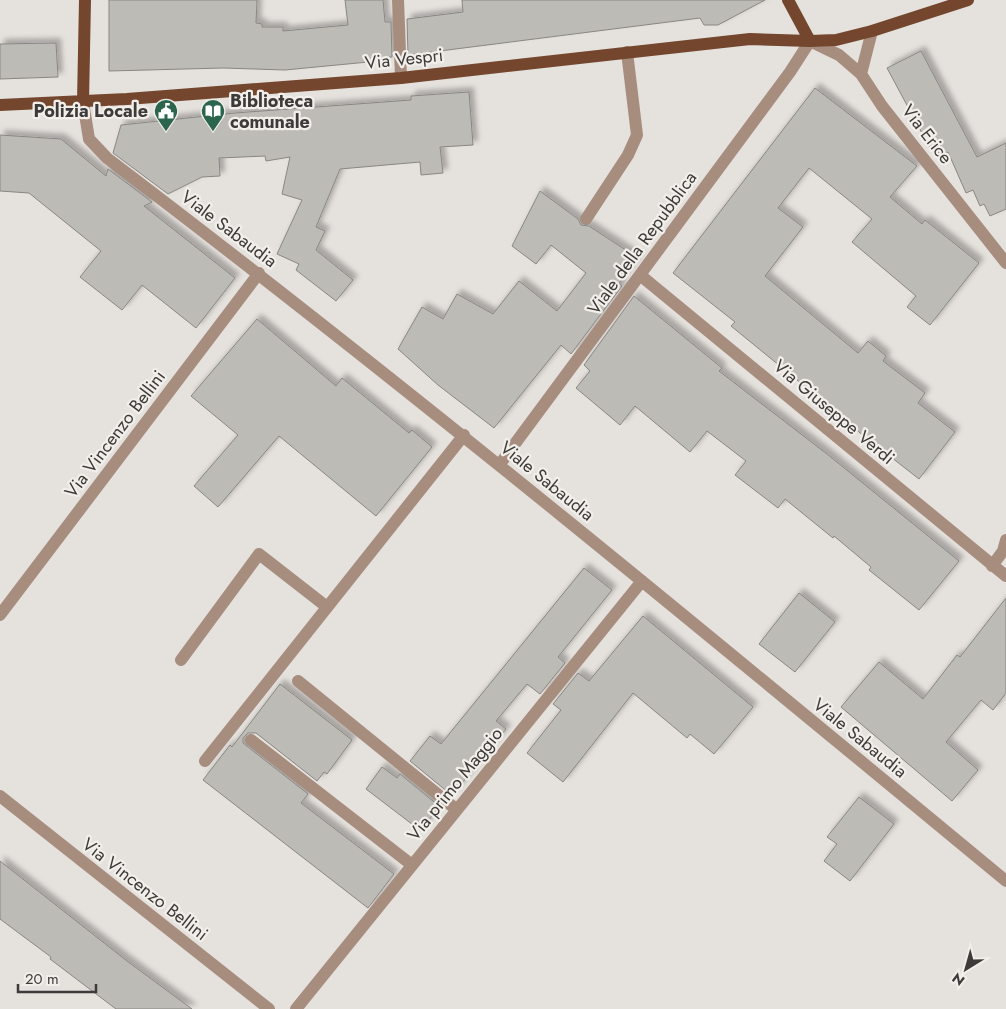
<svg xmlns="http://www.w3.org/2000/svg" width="1006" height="1009" viewBox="0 0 1006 1009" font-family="Jost,sans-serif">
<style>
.building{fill:#bdbbb6;stroke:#898783;filter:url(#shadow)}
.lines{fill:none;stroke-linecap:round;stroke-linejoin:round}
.minor{stroke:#a78d7e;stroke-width:12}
.major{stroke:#73462d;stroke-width:12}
.labels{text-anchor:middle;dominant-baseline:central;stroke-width:4.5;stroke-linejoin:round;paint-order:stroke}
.street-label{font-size:18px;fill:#3c3b39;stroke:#f2eeea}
.poi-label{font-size:18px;font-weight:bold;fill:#3c3b39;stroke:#f2eeea;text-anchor:start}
</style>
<defs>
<filter id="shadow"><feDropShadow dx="4.5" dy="-4.5" stdDeviation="2.5" flood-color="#0004"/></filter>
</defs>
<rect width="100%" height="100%" fill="#e5e1dd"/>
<path class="building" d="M109,0H257L256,23L262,24V27H283V31L348,25L345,0H383L385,22H391L392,57H389V60L285,70L223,68L109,71Z
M462,0H765L718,25H704L700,18L408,55L407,19L463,12Z
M56,43L58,77L0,79V44Z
M921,51L977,157L1006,143V209L990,216L984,204L980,206L973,190L966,193L948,152L940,156L935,146L931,150L887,68Z
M815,88L917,166L890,197L922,224L925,220L979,263L930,325L907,307L916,296L852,242L872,219L809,168L778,208L803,227L765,276L858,353L868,341L886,356L883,361L925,393L918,403L955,432L919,479L850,425L851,424L731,326L735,322L673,273Z
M469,92L473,145L440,147L443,173L421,175L420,162L340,169L316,227L325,231L316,250L353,280L336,301L296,270L299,264L277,254L302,200L282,194L290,157L266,161L265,156L219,158L220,176L202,177L168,194L113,153L121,125L235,113L411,100V96Z
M0,135L61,139L106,176L108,169L152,202L144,206L235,278L196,328L142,285L122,310L80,277L101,251L29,193L0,191Z
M540,191L578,219L581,225L589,226L638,258L619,283L622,286L571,354L561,345L494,428L438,385L398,349L422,307L443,319L457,294L493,314L519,281L557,311L586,273L551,245L536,264L512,246Z
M634,296L722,368L719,371L827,454L959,561L919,610L869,570L871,567L834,536L833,538L785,499L778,508L735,475L746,461L707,431L690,452L635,406L620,425L576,388L590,371L584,365Z
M257,319L336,386L342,378L409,433L412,430L432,447L376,516L279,436L218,507L194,486L238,435L191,396Z
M584,568L612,590L558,657L565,663L540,694L527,684L496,721L506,729L453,794L450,792L449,793L410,761L430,736L441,744Z
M799,593L835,622L795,672L759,644Z
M1006,598V693L993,710L981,700L946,742L978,770L952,801L841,707L879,662L923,699L957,655L960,657Z
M643,616L753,707L714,754L690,734L687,738L633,693L563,782L527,753L561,710L553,704L578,673L589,681Z
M280,684L352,740L327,774L324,772L317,781L256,733H248L243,738V743L308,794L301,803L394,874L368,908L203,780L230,745L232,747Z
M382,767L397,778L400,774L439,806L421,831L366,789Z
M859,797L894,824L850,881L824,861L837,844L827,837Z
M0,861L127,961L192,1009H116L50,959L51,957L0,919Z"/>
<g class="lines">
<path class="minor" d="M398,0L401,78
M861,74L872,31
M83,102L89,139L107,158C414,391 710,636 1006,881
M586,219L628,155L637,135L627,52
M640,275L1006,576
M500,464L790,72L810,41L839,55L861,74L882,106L1006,263
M992,566L1003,551L1006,540
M0,615L259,273
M181,660L259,554L327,607
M298,681L457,810
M251,740L412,865
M205,761L464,435
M0,796L269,1009
M296,1009L642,581"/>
<path class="major" d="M788,0L810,41
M83,102L85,0
M0,105L127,99L401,78L750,39L810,41L836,40L872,31L968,0"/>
</g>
<defs>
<g id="civic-pin" transform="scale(1.25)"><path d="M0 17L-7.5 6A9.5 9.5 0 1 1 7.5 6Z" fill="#2c654e" stroke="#f2eeea"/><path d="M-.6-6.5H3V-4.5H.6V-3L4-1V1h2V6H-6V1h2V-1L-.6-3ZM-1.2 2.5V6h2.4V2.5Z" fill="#fff"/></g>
<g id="library-pin" transform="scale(1.25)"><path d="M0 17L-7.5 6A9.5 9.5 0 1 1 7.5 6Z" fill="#2c654e" stroke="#f2eeea"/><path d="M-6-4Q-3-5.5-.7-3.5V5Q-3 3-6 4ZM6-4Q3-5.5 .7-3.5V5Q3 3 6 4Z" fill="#fff"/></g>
</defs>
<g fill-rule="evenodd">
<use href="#civic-pin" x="166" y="111"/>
<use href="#library-pin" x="213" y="111"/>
</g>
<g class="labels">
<g class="street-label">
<text transform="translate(404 59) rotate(-6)">Via Vespri</text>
<text transform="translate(927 134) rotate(52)">Via Erice</text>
<text transform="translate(229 229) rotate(37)">Viale Sabaudia</text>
<text transform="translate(642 243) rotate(-54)">Viale della Repubblica</text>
<text transform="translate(834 412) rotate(40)">Via Giuseppe Verdi</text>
<text transform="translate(115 434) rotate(-53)">Via Vincenzo Bellini</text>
<text transform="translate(547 481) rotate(39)">Viale Sabaudia</text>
<text transform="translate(860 738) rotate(39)">Viale Sabaudia</text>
<text transform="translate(455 784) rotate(-51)">Via primo Maggio</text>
<text transform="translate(145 889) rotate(38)">Via Vincenzo Bellini</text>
</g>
<g class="poi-label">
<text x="230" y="101">Biblioteca<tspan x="230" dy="21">comunale</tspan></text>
<text x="148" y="111" text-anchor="end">Polizia Locale</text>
</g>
</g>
<g transform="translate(966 969) rotate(217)" stroke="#f2eeea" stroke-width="4" paint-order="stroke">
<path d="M0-4L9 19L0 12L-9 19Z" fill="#3c3b39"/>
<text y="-8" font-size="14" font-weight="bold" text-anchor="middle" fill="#3c3b39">N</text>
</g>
<path d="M18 984v8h78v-8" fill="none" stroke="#3c3b39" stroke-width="2.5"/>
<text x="25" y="984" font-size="15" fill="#3c3b39" stroke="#f2eeea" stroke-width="4" paint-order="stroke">20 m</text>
</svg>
